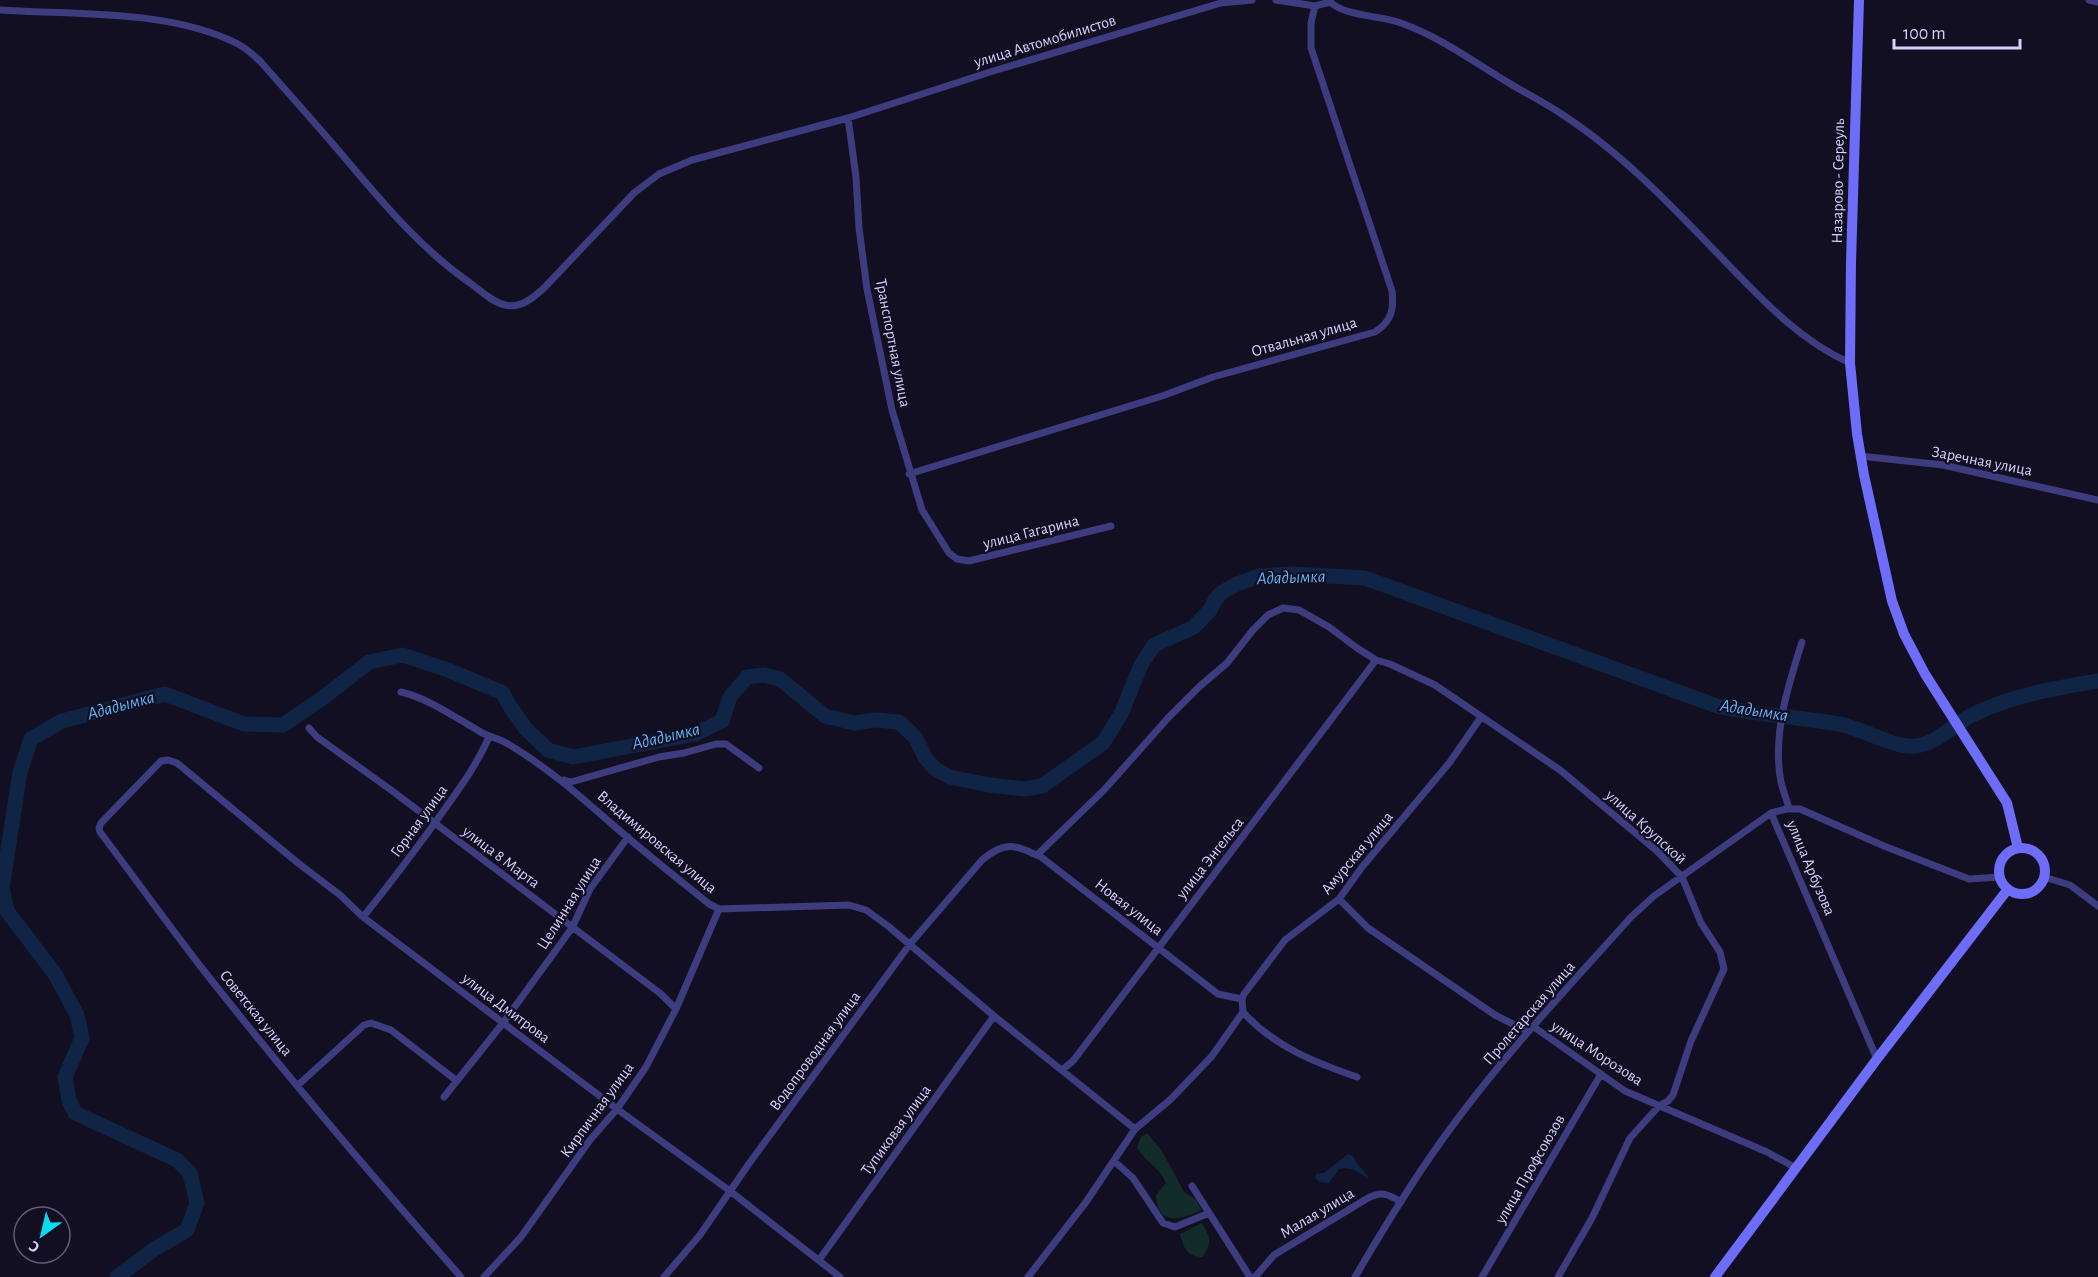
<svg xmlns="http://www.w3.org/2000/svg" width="2098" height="1277" viewBox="0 0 2098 1277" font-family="'Alegreya Sans',sans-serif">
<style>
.green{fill:#122c2a}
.water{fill:#102545}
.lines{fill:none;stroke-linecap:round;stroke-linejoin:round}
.river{stroke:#102545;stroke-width:15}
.street{stroke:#3d3c7f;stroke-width:7}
.secondary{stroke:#6e6df9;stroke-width:10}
.labels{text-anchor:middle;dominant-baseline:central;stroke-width:4.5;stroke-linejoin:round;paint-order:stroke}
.street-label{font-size:16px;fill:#d6d1fd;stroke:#120f22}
.water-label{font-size:18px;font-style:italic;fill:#64b6f9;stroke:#120f22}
</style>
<rect width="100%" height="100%" fill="#120f22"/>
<path class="green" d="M1147,1133L1162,1151L1184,1192L1196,1200L1201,1209L1200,1211C1179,1220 1158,1226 1156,1195L1166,1183C1161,1169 1144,1161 1137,1147L1141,1137Z
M1202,1223C1211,1238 1212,1244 1202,1257C1186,1256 1184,1248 1180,1234Z"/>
<path class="water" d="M1348,1154L1353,1156C1357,1166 1365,1170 1369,1180C1359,1172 1351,1166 1339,1169L1329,1183L1320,1182L1315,1178L1316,1174L1324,1173Z"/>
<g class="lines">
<path class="river" d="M117,1277L153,1250L187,1230L197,1203L190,1173L177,1160L75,1113L69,1100L65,1077L82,1038L77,1015L55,974L7,911L2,888L20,772L31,739L62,721L165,694L244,724L283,725L324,697L369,662L403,655L448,670L503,693L509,705L526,729L548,750L573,757L695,734L722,721L730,697L747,677L764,675L780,679L825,716L854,723L875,720L899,722L915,737L925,757L935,769L950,777L989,785L1025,789L1042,786L1103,743L1121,714L1141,665L1154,645L1194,627L1211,609L1215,600L1221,593L1237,584L1259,576L1293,574L1365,578L1717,706C1757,715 1799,717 1839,724C1862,728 1893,748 1914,746C1935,745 1952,726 1970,716C2010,696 2055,688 2098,681"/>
<path class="street" d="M1276,0L1315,6L1330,2
M1328,0C1343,17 1380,15 1401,23C1438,36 1471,60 1504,80C1523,92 1544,102 1563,115C1620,152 1668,202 1715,251C1756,293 1796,339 1850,363
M2089,0L2098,2
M0,10C75,15 169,9 238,44C246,48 253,55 260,61C288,93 317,125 344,157C383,203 421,249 470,283C481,291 492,302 505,305C521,309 534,297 545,287L634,193L659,174L692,160L848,118L990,72L1221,3L1252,0
M848,118L856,177L859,228L867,289L892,410L922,510L949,553L957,559L969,561L1111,526
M1860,456L1943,465L2098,500
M909,474L1162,396L1213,377L1375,332C1392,321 1394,309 1392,291L1311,48V23L1315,6
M401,692C430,699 454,717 479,731C488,737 499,738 508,744C547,767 580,796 613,825C644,852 677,878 709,904L719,909L849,905L866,910L888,926L994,1016L1135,1129
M309,728L317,737L391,790L661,994L676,1009
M564,780L571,782L659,757L684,753L716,744H726L759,768
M1789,809C1787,800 1783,791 1781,782C1772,735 1788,686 1802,642
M1771,813L1877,1059
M1037,855L1104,790L1168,718L1200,686L1227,663L1253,630L1268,615L1283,608L1299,610L1329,627L1357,648L1376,660L1390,664L1435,685L1560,770L1657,851L1682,877L1701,923L1720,952L1724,969L1691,1041L1673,1095L1668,1101L1659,1106L1630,1138L1592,1218L1558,1277
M2044,877L2070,885L2098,906
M1339,899L1368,928L1495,1015L1523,1029L1534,1027L1625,1091L1767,1152L1796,1168
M363,917C389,885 413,853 437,820C456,793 476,767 489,737
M1243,1012C1273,1046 1316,1063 1357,1077
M1062,1070L1073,1061L1376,660
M297,1086L364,1025L371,1023L391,1030L457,1081
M444,1097L503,1023L572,928L590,889L628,837
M1114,1161L1133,1178L1163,1223L1175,1227L1209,1213
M1192,1186L1250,1277
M819,1260L994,1016
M461,1277C372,1176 284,1073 201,967C167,923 134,877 100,832L99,828L101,823L161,761L168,760L177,763L298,863L340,895L363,917L617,1109L730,1191L840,1277
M484,1277L521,1237L590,1140L617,1109L646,1067L676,1009L719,909
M664,1277L700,1235L748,1165L910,944L982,860C1006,840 1015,845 1041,857L1218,994L1242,999
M1028,1277L1086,1202L1135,1129L1171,1099L1212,1056L1243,1012L1242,999L1244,994L1285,940L1339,899L1362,867L1450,762L1481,717
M1255,1277L1274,1255L1368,1198C1382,1191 1388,1194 1401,1202
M1355,1277C1388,1221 1422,1165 1462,1113C1514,1044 1574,981 1631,917L1654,896L1771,813L1786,809H1800L1884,846L1969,879L2000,877
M1482,1277L1601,1074"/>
<path class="secondary" d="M1859,0L1851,262L1850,363L1857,434L1864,475L1892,601L1904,634L1925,674L2007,803L2018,848
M1999 871a23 23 0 1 1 46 0a23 23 0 1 1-46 0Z
M1715,1277L1877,1059L2008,889"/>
</g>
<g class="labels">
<g class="street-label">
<text transform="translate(1045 41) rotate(-17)">улица Автомобилистов</text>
<text transform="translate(1838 181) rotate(-89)">Назарово - Сереуль</text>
<text transform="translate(1304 337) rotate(-16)">Отвальная улица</text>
<text transform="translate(893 343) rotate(79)">Транспортная улица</text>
<text transform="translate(1982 461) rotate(11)">Заречная улица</text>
<text transform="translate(1031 532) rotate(-14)">улица Гагарина</text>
<text transform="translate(419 821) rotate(-54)">Горная улица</text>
<text transform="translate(1646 827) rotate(42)">улица Крупской</text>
<text transform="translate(657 842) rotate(40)">Владимировская улица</text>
<text transform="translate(1357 853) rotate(-50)">Амурская улица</text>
<text transform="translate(501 857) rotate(37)">улица 8 Марта</text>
<text transform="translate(1210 858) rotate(-52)">улица Энгельса</text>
<text transform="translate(1811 868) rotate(67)">улица Арбузова</text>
<text transform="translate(569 903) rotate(-58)">Целинная улица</text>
<text transform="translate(1129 907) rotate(38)">Новая улица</text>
<text transform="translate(506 1008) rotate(37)">улица Дмитрова</text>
<text transform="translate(256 1013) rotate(51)">Советская улица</text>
<text transform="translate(1529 1013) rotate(-49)">Пролетарская улица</text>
<text transform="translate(815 1051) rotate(-54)">Водопроводная улица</text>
<text transform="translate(1597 1053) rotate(33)">улица Морозова</text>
<text transform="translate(597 1110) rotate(-54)">Кирпичная улица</text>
<text transform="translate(896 1130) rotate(-54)">Тупиковая улица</text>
<text transform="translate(1530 1169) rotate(-60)">улица Профсоюзов</text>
<text transform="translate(1317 1213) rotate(-31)">Малая улица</text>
</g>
<g class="water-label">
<text transform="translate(1291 578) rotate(-2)">Ададымка</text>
<text transform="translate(121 706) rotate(-15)">Ададымка</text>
<text transform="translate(1754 711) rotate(9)">Ададымка</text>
<text transform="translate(666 737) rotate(-13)">Ададымка</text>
</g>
</g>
<g transform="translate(42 1235) rotate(214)"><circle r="28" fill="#120f22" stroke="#605d7a" stroke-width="1.5"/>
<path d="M0-4.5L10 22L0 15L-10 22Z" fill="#0adcf0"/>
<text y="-9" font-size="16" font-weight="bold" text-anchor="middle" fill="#d6d1fd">С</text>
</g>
<path d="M1894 39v9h126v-9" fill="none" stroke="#d6d1fd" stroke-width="3"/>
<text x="1903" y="39" font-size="18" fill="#d6d1fd" stroke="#120f22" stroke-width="4.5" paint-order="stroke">100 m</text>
</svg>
